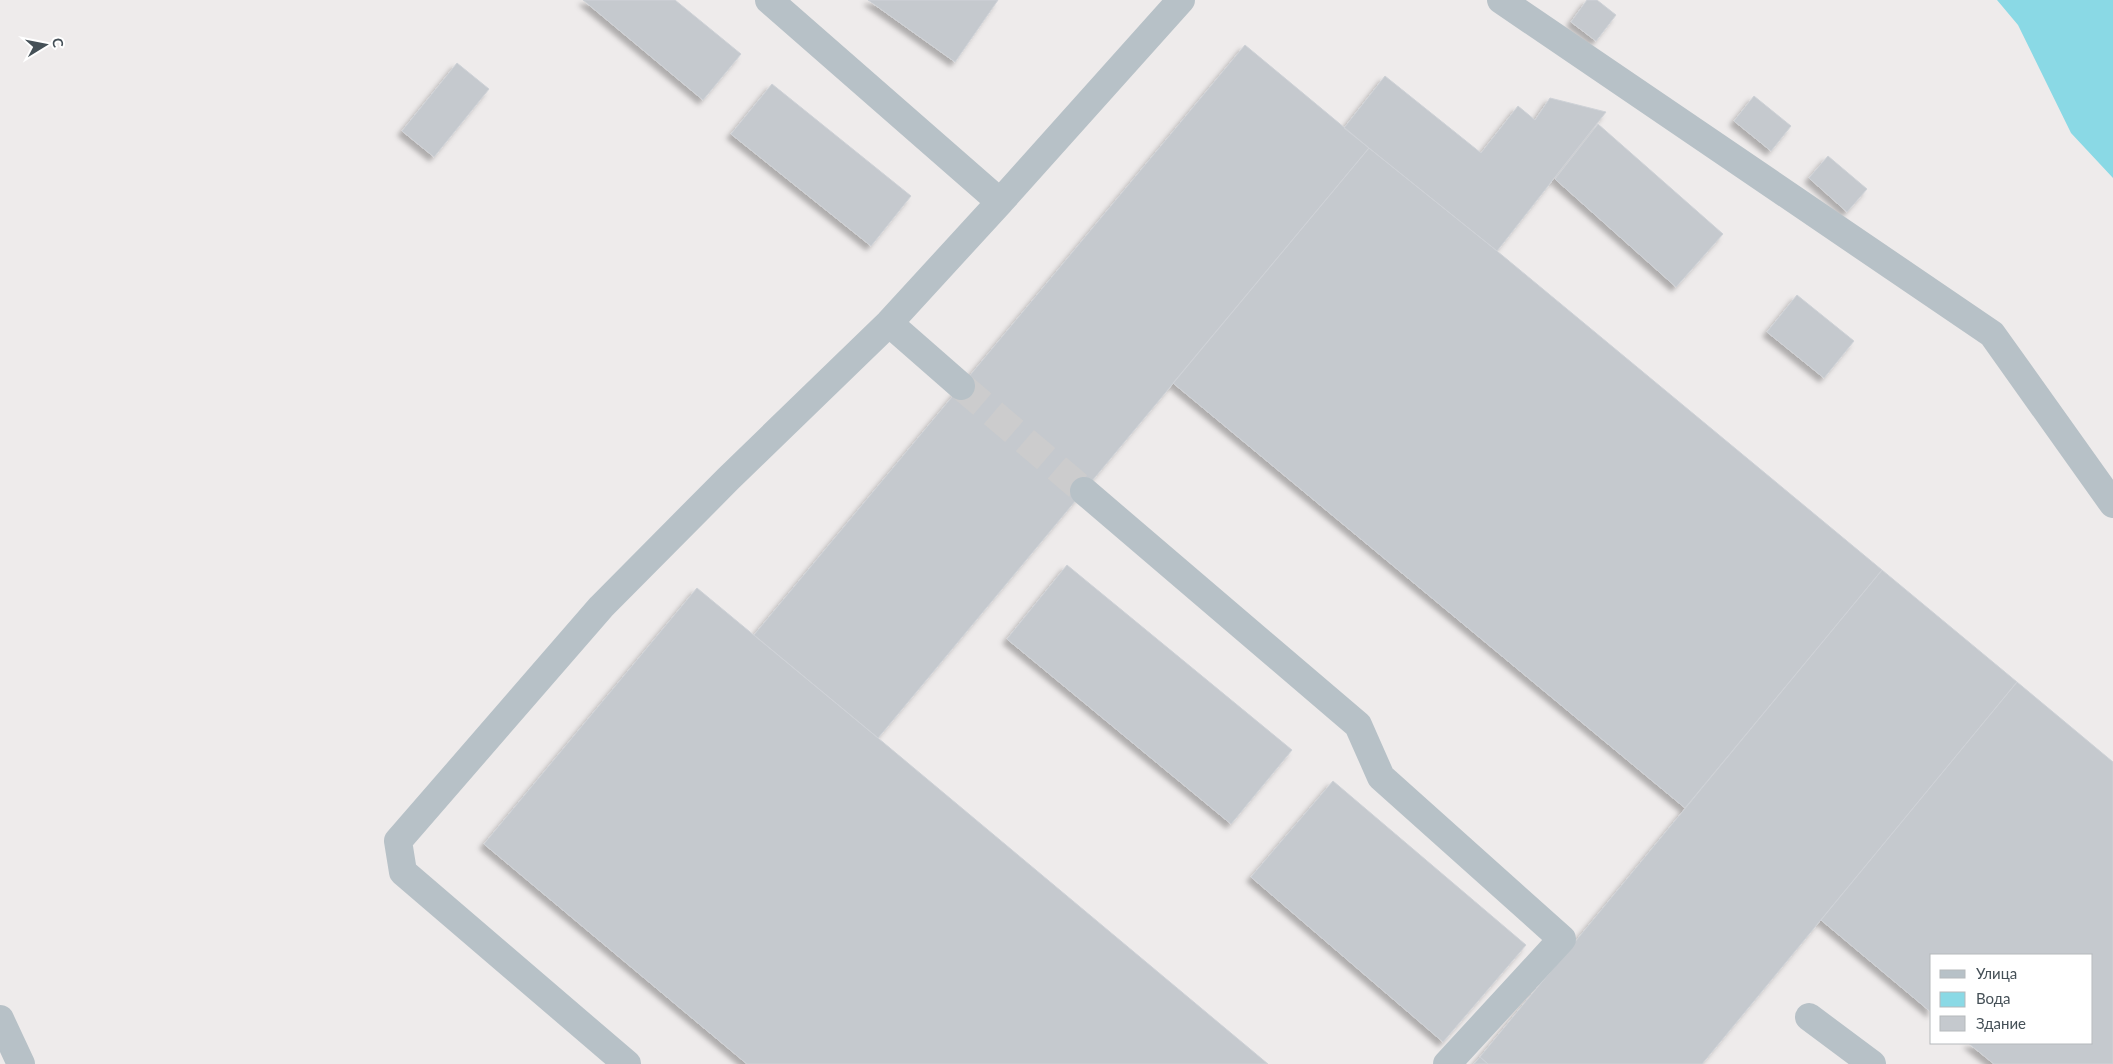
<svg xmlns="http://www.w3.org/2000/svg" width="2113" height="1064" viewBox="0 0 2113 1064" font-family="Lato,sans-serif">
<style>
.water{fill:#8ad9e5}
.building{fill:#c5c9ce;stroke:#cfd2d7;filter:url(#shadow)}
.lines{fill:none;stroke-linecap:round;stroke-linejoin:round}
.minor-tunnel{stroke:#cccccd;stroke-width:28;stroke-dasharray:28 14;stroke-linecap:butt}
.minor{stroke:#b7c1c7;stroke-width:28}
</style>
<defs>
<filter id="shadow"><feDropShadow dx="-4.5" dy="4.5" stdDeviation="2.5" flood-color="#0004"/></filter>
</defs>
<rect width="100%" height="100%" fill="#eeebeb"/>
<path class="water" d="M1997,0H2113V178L2071,133L2018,25Z"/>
<path class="building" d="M583,0H675L741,54L703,100Z
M868,0H998L955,62Z
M1587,0H1597L1616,15L1596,41L1571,22Z
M1245,45L1369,148L878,738L754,635Z
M457,63L489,89L434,157L402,131Z
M1385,76L1481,153L1518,106L1535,120L1550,98L1606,112L1497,251L1344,128Z
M772,84L911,196L871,246L731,134Z
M1754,96L1791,126L1771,151L1734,121Z
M1598,124L1723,234L1676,287L1555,179Z
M1369,148L1497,251L1882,570L1685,808L1173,383Z
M1828,156L1867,189L1847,212L1809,178Z
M1797,295L1854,341L1824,378L1767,332Z
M1067,565L1292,750L1231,824L1007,639Z
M1882,570L2017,682L1702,1064H1488L1480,1057Z
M697,588L878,738L1268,1064H747L484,844Z
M2017,682L2113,762V1064H1994L1968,1043H2092V955H1932V1013L1821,920Z
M1333,781L1526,945L1443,1042L1251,877Z
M1480,1057L1488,1064H1474Z"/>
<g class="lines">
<path class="minor-tunnel" d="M961,386L1084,491"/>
<path class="minor" d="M1501,0L1992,334L2113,504
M1000,202L1181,0
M889,323L961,386
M1084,491L1358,725L1381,777L1562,939L1447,1064
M1809,1017L1872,1064
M0,1019L21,1064
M627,1064L403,872L398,841L601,607L728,479L889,323L1000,202L769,0"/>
</g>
<rect x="1930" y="954" width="162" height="90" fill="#ffffff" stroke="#b5b9bc"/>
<rect x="1940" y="970" width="25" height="8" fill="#b7c1c7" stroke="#b5b9bc"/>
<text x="1976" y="979" font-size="15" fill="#455057">Улица</text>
<rect x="1940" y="992" width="25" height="15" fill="#8ad9e5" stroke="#b5b9bc"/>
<text x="1976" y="1004" font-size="15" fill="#455057">Вода</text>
<rect x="1940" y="1016" width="25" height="15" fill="#c5c9ce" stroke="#b5b9bc"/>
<text x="1976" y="1029" font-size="15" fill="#455057">Здание</text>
<g transform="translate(45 45) rotate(80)" stroke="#ffffff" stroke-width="4" paint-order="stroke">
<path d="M0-4L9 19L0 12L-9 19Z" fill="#455057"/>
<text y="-8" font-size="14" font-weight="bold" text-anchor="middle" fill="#455057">С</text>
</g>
</svg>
